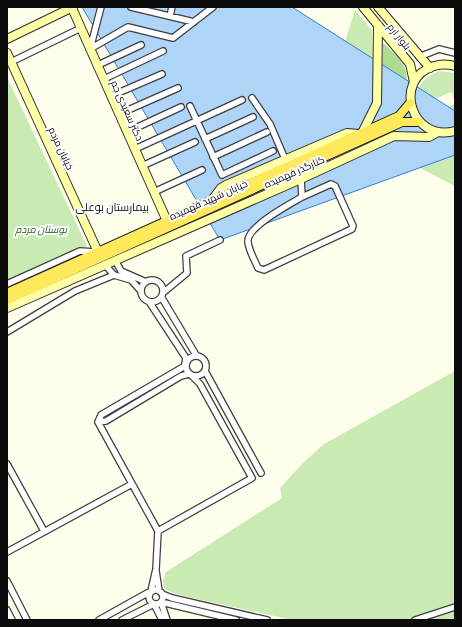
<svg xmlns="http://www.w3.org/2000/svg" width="462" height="627" viewBox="0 0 462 627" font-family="Literata,Cairo,serif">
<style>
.green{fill:#caeab4}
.forest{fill:#abdc92}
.water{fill:#aed4f8;stroke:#3280d2}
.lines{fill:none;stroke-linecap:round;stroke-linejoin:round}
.street-casing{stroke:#3f3f3f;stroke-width:8}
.secondary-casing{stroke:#2e2e2e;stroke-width:10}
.primary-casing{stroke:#1d1d1d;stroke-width:10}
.street{stroke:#fff;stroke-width:5.5}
.secondary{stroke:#ffffa6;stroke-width:8}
.primary{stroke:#fee95c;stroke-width:8}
.labels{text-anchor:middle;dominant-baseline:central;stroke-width:4;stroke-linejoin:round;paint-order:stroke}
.street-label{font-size:10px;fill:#0c0c0c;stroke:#fff}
.park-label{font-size:10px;font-style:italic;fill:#21661a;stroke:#fff}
.neighbourhood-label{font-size:11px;fill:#0c0c0c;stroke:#fff}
</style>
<rect width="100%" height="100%" fill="#fffdeb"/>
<path class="green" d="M355,10L372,30L373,74L339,61Z
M439,71L455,73V101L451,92L420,105L425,116L455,104V124C422,139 396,87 439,71Z
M7,77L87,246L7,281Z
M455,137V186L379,147Z
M455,371V620H293L188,597L173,593L164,588L163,581L166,572L282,498L280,488L303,463L324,444Z"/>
<path class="forest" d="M383,43C408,66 410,70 404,103L382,91Z"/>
<path class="water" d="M82,7H292L455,111V155L220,240Z"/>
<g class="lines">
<g class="street-casing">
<path id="street" d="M131,7L194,22
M170,16L172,7
M90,49L128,27L173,38L213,7
M90,49L101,7
M419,57L439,49L455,53
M11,62L81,28
M98,65L141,45
M104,79L163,51
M111,96L162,74
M252,98L270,124L285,159
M190,106L222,175L273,151
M119,114L178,88
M127,132L181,107
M205,139L253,117
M135,149L242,100
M213,157L267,132
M142,166L195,142
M301,179L302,197C290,204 246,227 248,242C249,251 255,261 258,268L264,270L352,229L353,226L335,186L331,184L302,197
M154,192L202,170
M115,260L121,271L146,282
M105,265L114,275L131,280L141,291
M141 291a11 11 0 1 1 22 0a11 11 0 1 1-22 0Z
M7,284L80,251L96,252
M164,292L187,273L186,256L220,240
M162,298L196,355
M150,303L186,358L185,364
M7,332L75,291L114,275
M186 366a10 10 0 1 1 20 0a10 10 0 1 1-20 0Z
M205,371L261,473
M98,422L158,531L156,569L151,591L99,620
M98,422L101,415L185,366
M98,422L106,421L181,376L189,374
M7,464L44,531
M158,531L252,478L200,384L192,376
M7,552L132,484
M156,571L159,591
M7,581L27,620
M149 597a7 7 0 1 1 14 0a7 7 0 1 1-14 0Z
M162,594L172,598L267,620
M7,610L12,620
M122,620L154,604L162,620
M167,620L161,602L236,620
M415,620L455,607"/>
</g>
<g class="secondary-casing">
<path id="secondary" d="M363,7L410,64L414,82
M378,7L430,68
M72,8L167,221
M7,39L73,7
M7,53L98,252
M455,66C448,64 441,64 434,66C392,79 411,143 455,131
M362,133L377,103L378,25
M212,200L221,188L226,185L347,133L359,134
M7,308L301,179L394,136L429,137L438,132"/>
</g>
<g class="primary-casing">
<path id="primary" d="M7,293L399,116L410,103
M7,300L402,122H419"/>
</g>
<use href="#street" class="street"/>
<use href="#secondary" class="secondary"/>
<use href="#primary" class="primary"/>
</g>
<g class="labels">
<g class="street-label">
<text transform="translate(400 36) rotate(51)">بلوار ارم</text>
<text transform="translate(128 110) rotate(66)">دکتر سعیدی جم</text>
<text transform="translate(62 148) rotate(65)">خیابان مردم</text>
<text transform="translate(294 171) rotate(-24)">کنارگذر فهمیده</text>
<text transform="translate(208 199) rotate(-24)">خیابان شهید فهمیده</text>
</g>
<g class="park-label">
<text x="41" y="228">بوستان مردم</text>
</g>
<g class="neighbourhood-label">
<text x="112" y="206">بیمارستان بوعلی</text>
</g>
</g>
<rect width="462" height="627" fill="none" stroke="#0c0c0c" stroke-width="16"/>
</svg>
